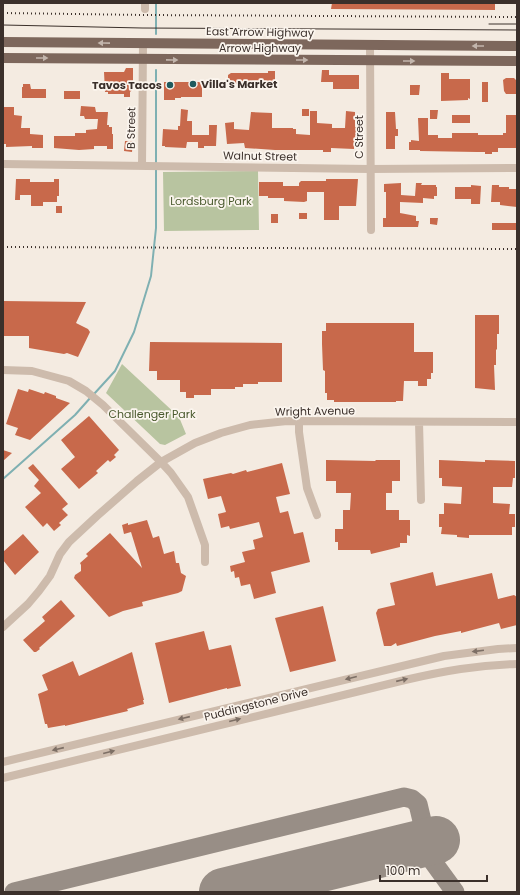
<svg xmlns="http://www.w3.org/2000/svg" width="520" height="895" viewBox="0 0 520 895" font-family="Poppins,sans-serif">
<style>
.green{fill:#b8c4a0}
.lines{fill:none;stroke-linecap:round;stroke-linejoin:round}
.stream{stroke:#7fb0b2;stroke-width:2}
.taxiway{stroke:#988e86;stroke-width:19}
.runway{stroke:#988e86;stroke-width:48}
.building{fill:#c8694b}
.minor{stroke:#cdbbac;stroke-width:8}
.major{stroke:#7d675c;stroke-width:10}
.tram{stroke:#3b302b;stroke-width:1}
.rail{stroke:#3b302b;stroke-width:2;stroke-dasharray:1 3;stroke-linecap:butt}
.oneway{fill:#c2b5ac}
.oneway2{fill:#7d6f65}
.poi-dot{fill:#1f5a5e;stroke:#fbf5ee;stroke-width:1.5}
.labels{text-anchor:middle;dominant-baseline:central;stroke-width:3.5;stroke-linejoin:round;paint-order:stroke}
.street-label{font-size:11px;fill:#3b302b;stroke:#fbf5ee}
.poi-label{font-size:11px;font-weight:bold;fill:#3b302b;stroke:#fbf5ee;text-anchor:start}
.park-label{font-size:11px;fill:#4a5a2e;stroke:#fbf5ee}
</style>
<rect width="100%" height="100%" fill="#f4ebe1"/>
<path class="green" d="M258,171L259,230L164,231L163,172Z
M122,364L179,417L186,434L165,445L160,444L106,393Z"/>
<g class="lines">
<path class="stream" d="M156,3V34
M156,70V165
M94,394L115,371L134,332L151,276L156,228V169
M3,479L75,415L91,397"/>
<path class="taxiway" d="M14,892L404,797L412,799L418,804L431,859L455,892"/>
<path class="runway" d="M223,892L436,840"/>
</g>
<path class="building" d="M332,3H495V10L331,9Z
M126,68H133V85L132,90L130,92V97H124V94H108V92H105L104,72H124Z
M322,70H329V75H359V89H333V82H321Z
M268,71H275V86H268V84H235L228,78V75L231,73H268Z
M441,73H449V79H470V99L468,98V100L441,101Z
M506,78H514L517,81V94H506L504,91L503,80Z
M164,82H202V97H181V98H175V100H164Z
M482,82H488V102H482Z
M23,84H30L31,89H46V98H22V87H23Z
M410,85H420L419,95H410Z
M64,91H80V99H64Z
M81,106L95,107L96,112H108L107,125H109V127H112V134H113V149H107V146H94V149L79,150L54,148V136H75V133H86V130L97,129L98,119H85L84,116H80Z
M3,107H14V115L22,116L21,128H30V134L43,135V148H32V146L6,147V144H4L3,140Z
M181,109L188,110L187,121H192V135H209V125H217L216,146H204V148H198V142H187L186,148L165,147V146H162L163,129L178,130V126H180Z
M302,109H309V116H302Z
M430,110H438L437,119H430Z
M310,111H317V123L332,124V128H345L346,111L355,112V127H356V146H354V149L331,148V152H323V150H275L245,148L244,143L227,144L225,123L234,122V129L249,130L251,112L272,113V128H293V129H296V134L310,135Z
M386,112H395L396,129H398V136H395V149H386Z
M452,115H470V123H452Z
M506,115H517V148H498V152H492V154H485V152H477L420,151V150H409V142H411V140L419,141L418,118H428V135H438V138H452V133H478V135H503V133H506Z
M125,141H133L132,152L124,151Z
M16,179H30V182H54V179H59V196H57V202H43V206H31V195H20V200H15Z
M326,179H358L356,206H339V220H324V192H307V201L304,202L284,201V198H268V196H259V182H283V186H299V183L301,181H326Z
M401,183V195L415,196L416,183H422L421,185H436V187H437V196H434V199L423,198V203L400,202V213L416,216V221H419L418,227H383V218H386V192H384V184Z
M471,185L481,186L480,204H471V199H455V187H471Z
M492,185H499V187H509V189H517V207L500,205V202H491Z
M56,206H62V213H56Z
M299,213H307V219H299Z
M271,214H278V223H271Z
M430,218H438L437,225L430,224Z
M492,223H517V230H492Z
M3,301L86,302L76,323L88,329L90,332L78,357L67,353L64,354L29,348V336H3Z
M475,315H499V334H497V350L496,349V365H494L495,390L475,388Z
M326,323H414V352H433V373H431V379H427V386H418V381H404L403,401H396V402H334V400H327V393H325V371L323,370L322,344V331H326Z
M150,342L282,343V382H258V384H243V387H235V389H211V395H194V398H186V392H180V380H157V371H149Z
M18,389L28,392L29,389L44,394L45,392L56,396V398L70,403L30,440L15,435L18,428L6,424Z
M89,416L119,450L114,455L116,457L110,462L108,460L96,471L98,473L79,489L61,469L75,457L61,440Z
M3,450L12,453L3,461Z
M326,460L375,461L376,460H400V481H392V493H386V510H399V520H410V536L407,535V543H400V547L371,554L370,550H338V542H335V529H343V510H350L351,493H336V481H326Z
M439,460L485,462V460L515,461V478H513L512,487H493V503L510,504L509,514H515V527H512V535H469V538L457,537V535L441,534L442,527H439V514H444V503L461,504L462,487L442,486V478H439Z
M282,463L290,494L276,497L280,513L288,511L294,534L303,532L310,562L271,572L276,593L254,599L250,584L241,586L239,577L235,578L234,571L231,572L230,566L245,562L242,552L255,549L253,540L263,537L259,522L230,529L229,526L221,528L218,514L226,512L221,496L208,499L203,479L231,473L233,474L246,470L247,472Z
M33,464L68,504L62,509L68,515L59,523L61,525L54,531L47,523L43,527L25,507L41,493L34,486L39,480L28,468Z
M147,520L153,538L159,536L164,554L174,551L176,563H179L181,573L186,576L182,591L178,593L142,602L143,606L123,611L109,617L74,578L75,575L81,571V565L80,563L88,556L86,554L110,533L142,568L131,532L124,534L122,525L128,523V525Z
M23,534L39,552L15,575L3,560V552Z
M433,572L436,586L492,573L498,599L514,595L517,597V625L501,629L499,623L461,633V631L435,636L397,646L396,643L391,646H384L376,613L378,609L395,605L390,583Z
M61,600L75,616L39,648L40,649L36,652H34L23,640L45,621L42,617Z
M323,606L336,661L290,672L275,618Z
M204,631L209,650L231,645L241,686L227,689V688L169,703L155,643Z
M132,652L144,700H143L144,704L127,709L128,711L65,726V725L48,728L47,724H45L38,694L48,690L42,675L73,661L79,676Z"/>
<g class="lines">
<path class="minor" d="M145,3V9
M370,45L371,230
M3,164L370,169L517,168
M142,166L143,43
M3,370L32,371L69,381L86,391L103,405L161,462L171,473L188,497L205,545V562
M299,420V432L307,488L317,515
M419,422L421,500
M3,627L28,604L39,591L50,576L60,554L69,542L97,516L137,481L161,462L195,443L221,433L250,425L287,421L517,422
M3,762L444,656L498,649L517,648
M3,778L405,680C444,671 477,665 517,664"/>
<path class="major" d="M3,42L517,46
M3,58L517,61"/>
<path class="tram" d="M489,24H517
M3,25L142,28L517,30"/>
<path class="rail" d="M3,13L144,15L517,17
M3,247L517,249"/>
</g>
<defs><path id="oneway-solid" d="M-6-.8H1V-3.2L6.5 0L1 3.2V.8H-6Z"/></defs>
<g class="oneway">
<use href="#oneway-solid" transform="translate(104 43) rotate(-179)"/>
<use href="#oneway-solid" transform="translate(478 46) rotate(-180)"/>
<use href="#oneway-solid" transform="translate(42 58)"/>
<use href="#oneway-solid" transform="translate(172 60) rotate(1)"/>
<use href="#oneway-solid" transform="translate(302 60)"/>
<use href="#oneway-solid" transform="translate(409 61)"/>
</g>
<g class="oneway2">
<use href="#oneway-solid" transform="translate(478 651) rotate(173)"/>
<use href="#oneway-solid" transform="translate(351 678) rotate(166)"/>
<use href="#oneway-solid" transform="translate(402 680) rotate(-13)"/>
<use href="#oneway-solid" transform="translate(184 718) rotate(167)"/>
<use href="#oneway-solid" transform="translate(235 720) rotate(-14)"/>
<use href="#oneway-solid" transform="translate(58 749) rotate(167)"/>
<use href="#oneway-solid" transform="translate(109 752) rotate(-14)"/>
</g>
<g class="poi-dot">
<circle cx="193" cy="84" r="4"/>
<circle cx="170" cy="85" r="4"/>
</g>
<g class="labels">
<g class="street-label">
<text transform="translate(260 32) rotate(1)">East Arrow Highway</text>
<text x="260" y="48">Arrow Highway</text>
<text transform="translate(131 128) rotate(-89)">B Street</text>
<text transform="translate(359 137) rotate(-90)">C Street</text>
<text transform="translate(260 156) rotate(1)">Walnut Street</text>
<text transform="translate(315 411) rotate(-1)">Wright Avenue</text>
<text transform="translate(256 704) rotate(-14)">Puddingstone Drive</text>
</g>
<g class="poi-label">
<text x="201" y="84">Villa's Market</text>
<text x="162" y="85" text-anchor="end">Tavos Tacos</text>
</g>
<g class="park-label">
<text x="211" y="201">Lordsburg Park</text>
<text x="152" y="414">Challenger Park</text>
</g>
</g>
<rect width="520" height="895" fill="none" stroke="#3b302b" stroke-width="8"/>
<path d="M380 875v6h107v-6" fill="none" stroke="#3b302b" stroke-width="2"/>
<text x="386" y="875" font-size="12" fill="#3b302b" stroke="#fbf5ee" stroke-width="3" paint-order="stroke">100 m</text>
</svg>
